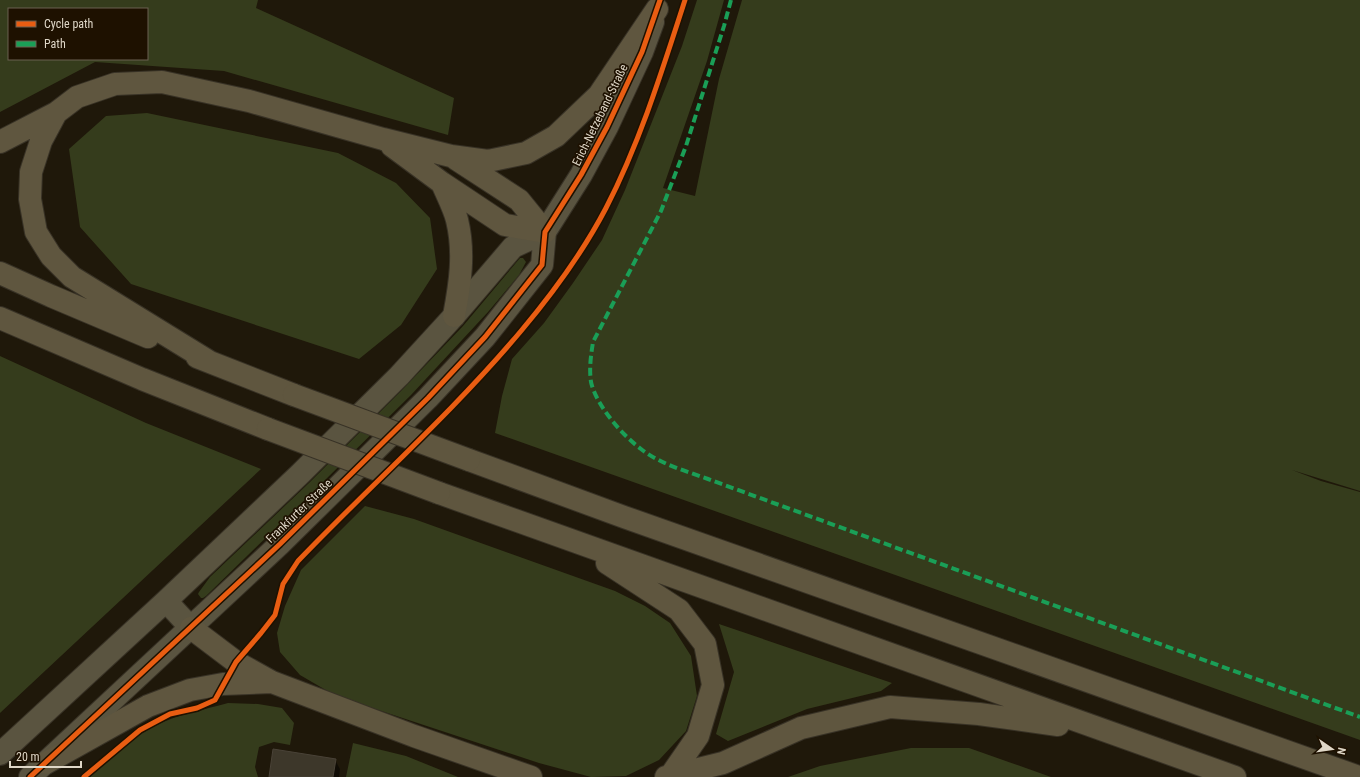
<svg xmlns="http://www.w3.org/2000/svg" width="1360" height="777" viewBox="0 0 1360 777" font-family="'Roboto Condensed',sans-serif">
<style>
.green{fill:#353c1c;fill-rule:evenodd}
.shadow{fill:#0007}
.building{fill:#3d372a;stroke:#494237}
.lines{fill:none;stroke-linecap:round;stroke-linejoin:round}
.secondary-casing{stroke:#383226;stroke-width:24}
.highway-casing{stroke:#383226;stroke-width:24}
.secondary{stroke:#5a5440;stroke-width:22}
.highway{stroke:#5f563f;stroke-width:22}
.highway-bridge-casing{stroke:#383226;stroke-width:24;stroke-linecap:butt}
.highway-bridge{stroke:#5f563f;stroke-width:22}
.quiet{stroke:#1a9f57;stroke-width:4;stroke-dasharray:8 4;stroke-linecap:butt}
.cycleway-casing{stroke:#1e1100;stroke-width:8}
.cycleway{stroke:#e95d12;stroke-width:5}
.labels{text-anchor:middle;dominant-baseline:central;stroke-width:3.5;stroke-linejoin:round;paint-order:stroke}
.street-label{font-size:12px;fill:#dfd7c7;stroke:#1e1100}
</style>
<rect width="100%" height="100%" fill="#1f180a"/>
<path class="green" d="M0,0H258L256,8L454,98L448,135L224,71L95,62L0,112ZM9,9H147V59H9Z
M697,0H724L707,61L663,188L695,196L719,79L742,0H1360V491L1292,470L1321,481L1360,492V740L495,433L502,396L512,359L544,323L573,283L602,240L625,190L682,46Z
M147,113L338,153L396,183L430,218L437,269L401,325L359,359L131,284L80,227L69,149L106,116Z
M520,258H523L526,262L519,275L488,312L411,395L318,487L206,596L203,598H201L198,594L199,592L210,577L310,482L400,392L463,326Z
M0,356L146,423L261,469L0,713Z
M365,506L414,519L615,591L645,606L670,623L691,656L697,696L686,731L659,760L626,776L591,777L539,763L336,696L300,675L280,652L277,633L285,606L301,570Z
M719,624L892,683L881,691L807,709L728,741L716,734L734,672Z
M228,703L258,704L282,708L294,723L290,745L274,742L259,747L255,767L258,777H90C110,759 131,738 155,726C178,714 204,710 228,703Z
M353,743L406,756L458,777H346Z
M911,748H969L1051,777H788L820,766Z"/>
<path class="shadow" d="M335,760L340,769L339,777H270Z"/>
<path class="building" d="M273,749L336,759L333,777H269Z"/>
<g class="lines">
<g class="secondary-casing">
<path id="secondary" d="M166,601L191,628
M0,754L166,601L299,475L399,376L454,316L513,247L545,232
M30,777L280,544L428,398L485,337L542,265L545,232L581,175L607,127L642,52L653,22"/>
</g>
<g class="highway-casing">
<path id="highway" d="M56,113L41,141L31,172L30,199L36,232L51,256L72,277L210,362
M0,142L56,113L77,97L115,84L162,82L249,101L383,139L451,156L488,161L526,153L556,136L599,95L657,9
M392,146L442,183L505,225L545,232
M456,159L519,200L545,232
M442,183C447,195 454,208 457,220C465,253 460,284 454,316
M0,273L51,296L148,337
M0,318L142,379L268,429
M197,357L294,395
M469,460L624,517L1359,777
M439,493L1235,777
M607,563L679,610L705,644L713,685L698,736L671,775
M191,628L236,662L272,682L414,736L531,777
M46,763L148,706L190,690L223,684L272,682
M666,777L723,763L801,728L890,707L979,714L1058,725"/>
</g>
<use href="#secondary" class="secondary"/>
<use href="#highway" class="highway"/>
<g class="highway-bridge-casing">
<path id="highway-bridge" d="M294,395L469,460
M268,429L439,493"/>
</g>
<use href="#highway-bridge" class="highway-bridge"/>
<path class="quiet" d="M731,0L724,26L686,146L661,211L593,342C591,355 589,368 591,382C596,405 622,435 641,449C660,464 686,471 708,479L1360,717"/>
<g class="cycleway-casing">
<path id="cycleway" d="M30,777L280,544L428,398L485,337L542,265L545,232L581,175L607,127L642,52L660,0
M84,777L140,730L170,714L197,708L215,700L236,662L261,633L275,615L283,584L298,561C372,484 452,413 521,331C553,293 583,252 606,208C640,142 662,71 685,0"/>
</g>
<use href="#cycleway" class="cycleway"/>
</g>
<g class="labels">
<g class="street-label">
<text transform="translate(600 115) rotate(-64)">Erich-Netzeband-Straße</text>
<text transform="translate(299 511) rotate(-44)">Frankfurter Straße</text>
</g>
</g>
<rect x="8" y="8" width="140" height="52" fill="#1e1100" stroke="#6b6050"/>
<rect x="16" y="21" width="20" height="6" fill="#e95d12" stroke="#6b6050"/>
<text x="44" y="28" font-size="12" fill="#dfd7c7">Cycle path</text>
<rect x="16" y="41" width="20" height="6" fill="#1a9f57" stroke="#6b6050"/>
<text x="44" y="48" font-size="12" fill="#dfd7c7">Path</text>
<g transform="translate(1332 749) rotate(103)" stroke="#1e1100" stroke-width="3" paint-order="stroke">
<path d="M0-3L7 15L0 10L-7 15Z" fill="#dfd7c7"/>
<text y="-6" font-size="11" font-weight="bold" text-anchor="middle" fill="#dfd7c7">N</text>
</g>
<path d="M10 761v6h71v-6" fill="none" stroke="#dfd7c7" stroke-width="2"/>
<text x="16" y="761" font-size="12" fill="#dfd7c7" stroke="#1e1100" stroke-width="3" paint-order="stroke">20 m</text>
</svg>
